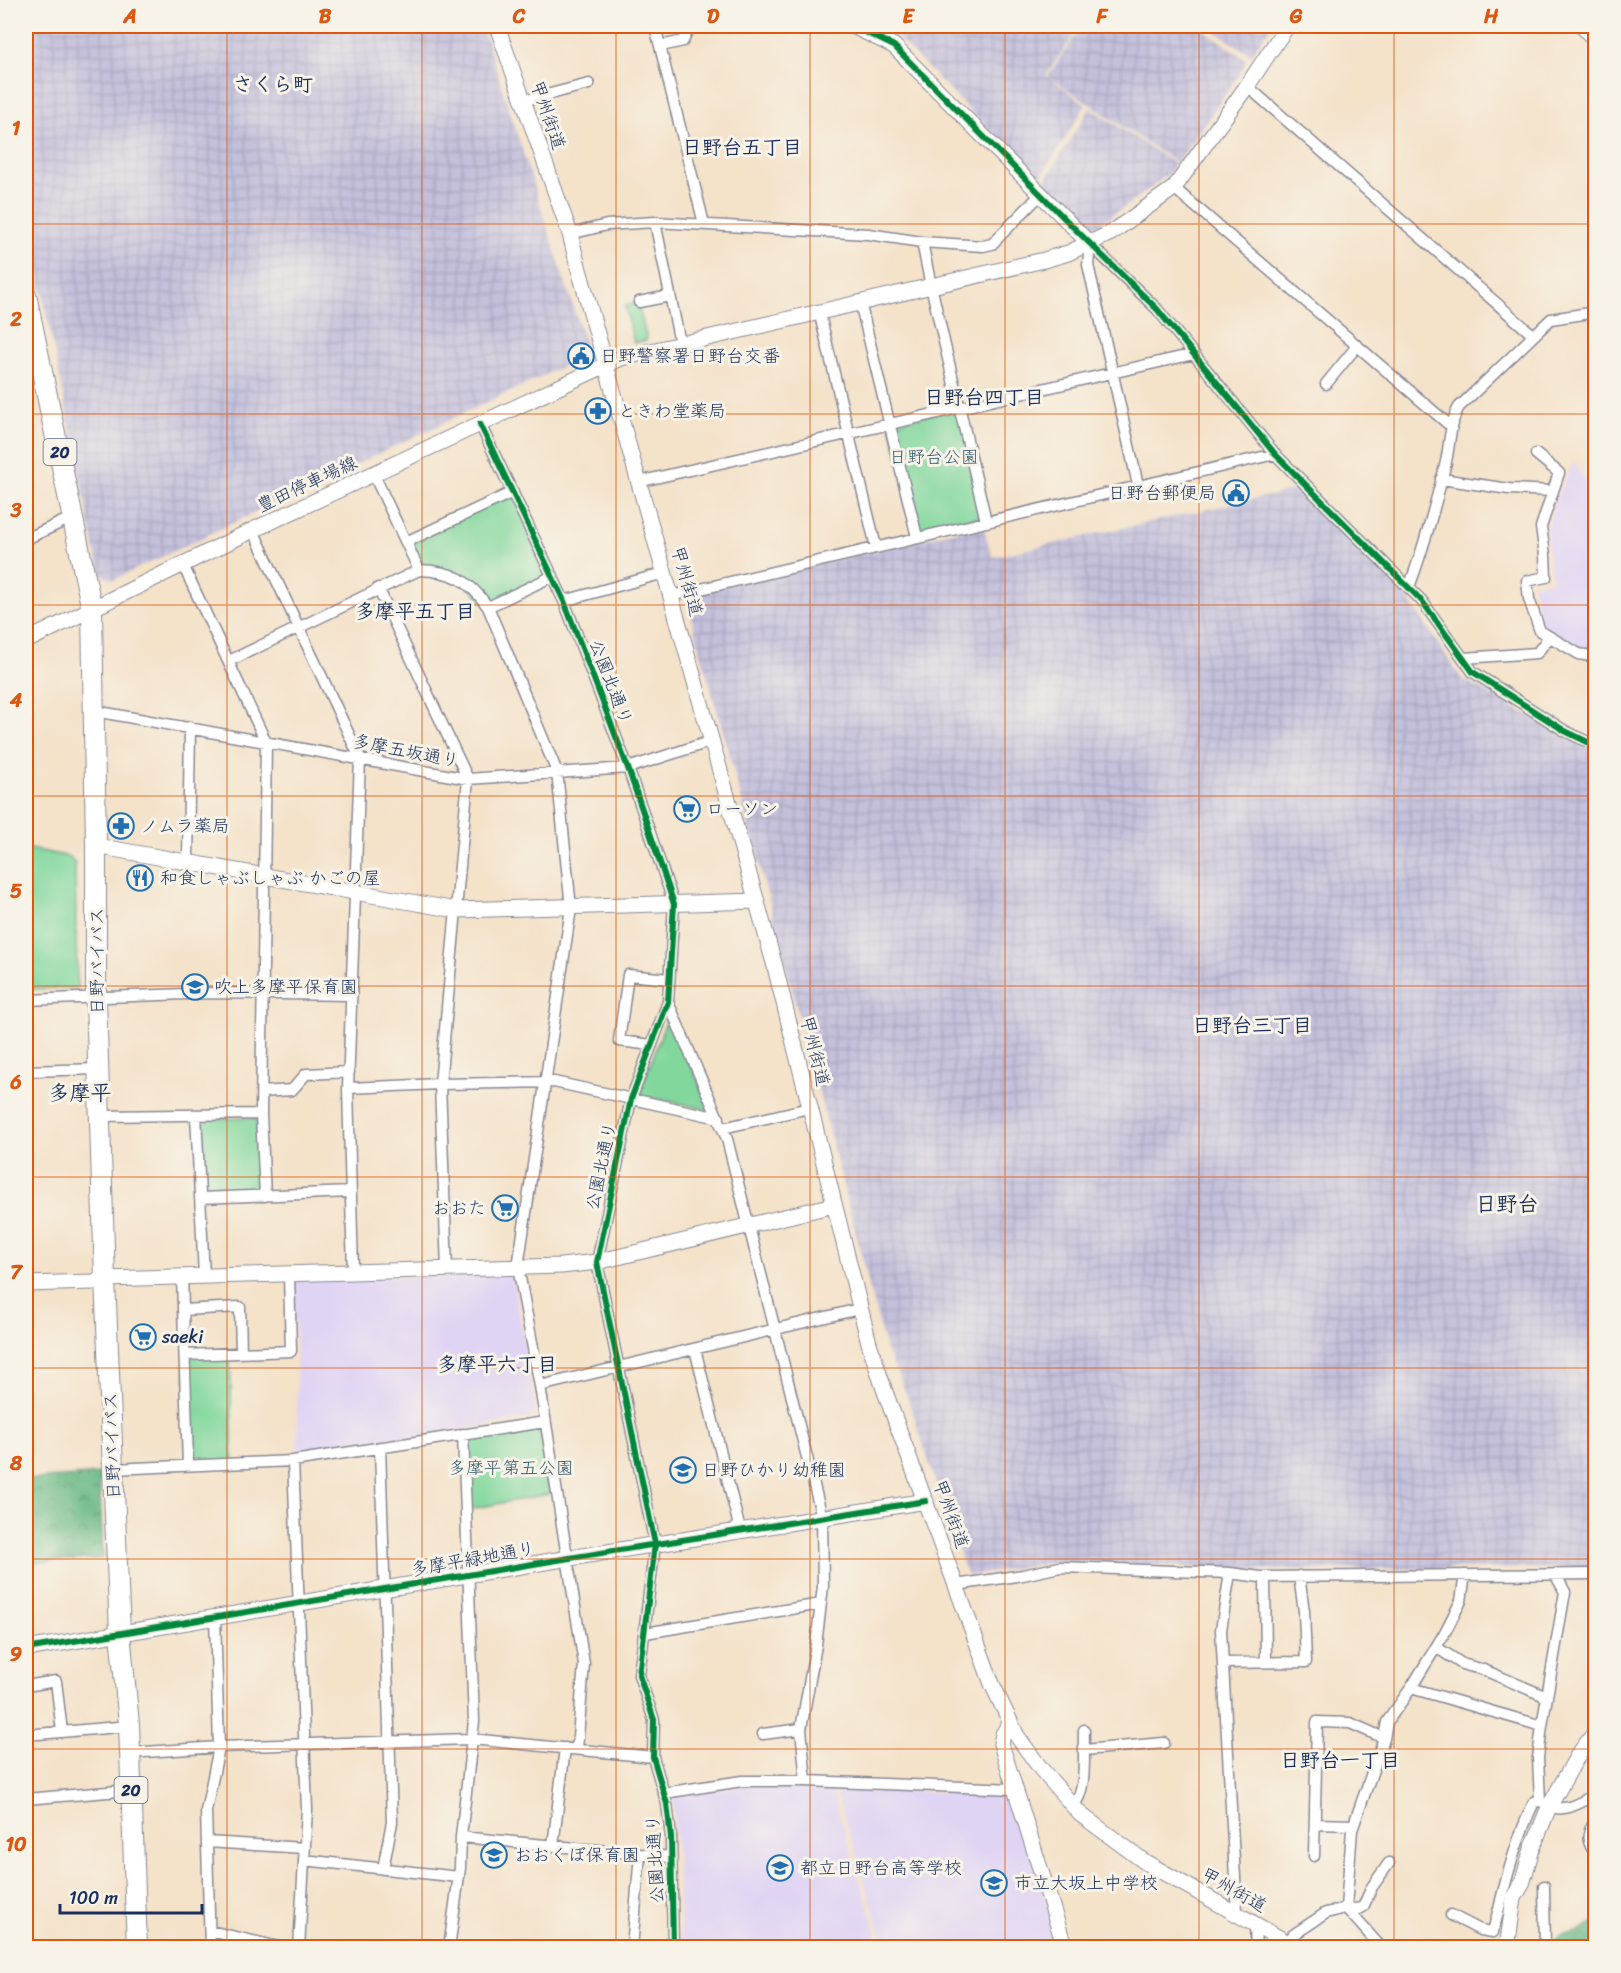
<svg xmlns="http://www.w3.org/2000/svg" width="1621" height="1973" viewBox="0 0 1621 1973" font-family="Sriracha,'Klee One',sans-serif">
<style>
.built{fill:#e0d4f4}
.industrial{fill:url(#industrial-grid)}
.forest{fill:url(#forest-crowns);stroke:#427471;stroke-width:1.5}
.park{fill:#81d79c;stroke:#4e837d;stroke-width:1.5}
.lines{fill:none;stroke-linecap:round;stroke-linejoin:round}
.street-casing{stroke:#888894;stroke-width:13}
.secondary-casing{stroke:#888894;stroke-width:17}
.highway-casing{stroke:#888894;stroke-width:22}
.street{stroke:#fff;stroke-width:10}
.secondary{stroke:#fff;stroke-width:15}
.highway{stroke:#fff;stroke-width:20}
.cycleway-casing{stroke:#f7f3e8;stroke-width:10}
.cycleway{stroke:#00873e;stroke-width:6}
.grid{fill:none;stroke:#de5710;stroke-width:1.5;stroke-opacity:0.55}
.labels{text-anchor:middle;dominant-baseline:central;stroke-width:6;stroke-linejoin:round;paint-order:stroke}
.shield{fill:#f7f3e8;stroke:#5d6a87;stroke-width:1.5}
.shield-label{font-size:16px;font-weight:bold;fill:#1b2f5e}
.street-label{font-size:18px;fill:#1b2f5e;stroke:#f7f3e8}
.poi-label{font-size:18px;fill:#1b2f5e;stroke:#f7f3e8;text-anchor:start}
.park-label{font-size:18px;fill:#34596e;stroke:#f7f3e8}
.neighbourhood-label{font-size:20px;font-weight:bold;fill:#1b2f5e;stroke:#f7f3e8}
.quarter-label{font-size:21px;font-weight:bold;fill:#1b2f5e;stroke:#f7f3e8}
.neatline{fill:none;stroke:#de5710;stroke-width:2}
.grid-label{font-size:20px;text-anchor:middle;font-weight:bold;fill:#de5710}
</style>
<defs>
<pattern id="industrial-grid" width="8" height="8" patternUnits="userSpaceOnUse" patternTransform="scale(1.5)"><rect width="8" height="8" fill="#c4c0db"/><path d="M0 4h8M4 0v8" fill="none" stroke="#a8a5be"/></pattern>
<pattern id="forest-crowns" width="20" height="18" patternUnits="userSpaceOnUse" patternTransform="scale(1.5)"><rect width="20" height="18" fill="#68b884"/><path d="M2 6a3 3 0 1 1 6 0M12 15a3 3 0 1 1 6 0" fill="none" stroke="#55966f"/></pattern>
</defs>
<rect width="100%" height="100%" fill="#f7f3e8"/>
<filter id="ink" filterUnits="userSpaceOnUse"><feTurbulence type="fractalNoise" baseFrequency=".0167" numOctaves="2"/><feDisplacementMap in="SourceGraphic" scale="12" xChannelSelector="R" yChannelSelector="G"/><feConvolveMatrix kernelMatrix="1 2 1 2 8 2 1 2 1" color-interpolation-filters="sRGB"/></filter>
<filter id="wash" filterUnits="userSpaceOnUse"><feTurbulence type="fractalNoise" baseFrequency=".008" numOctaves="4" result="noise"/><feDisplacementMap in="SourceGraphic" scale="24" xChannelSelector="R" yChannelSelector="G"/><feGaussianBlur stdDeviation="1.35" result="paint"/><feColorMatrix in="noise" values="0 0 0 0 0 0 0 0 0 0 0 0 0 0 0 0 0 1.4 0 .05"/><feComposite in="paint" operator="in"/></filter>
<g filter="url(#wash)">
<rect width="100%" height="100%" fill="#f4e2c9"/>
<path class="built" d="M1574,461L1584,480H1595V651L1581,649L1543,629L1532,584L1552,581L1546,530L1558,494Z
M507,1274L513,1279L536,1412L530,1418L302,1455L298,1450L294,1279Z
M742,1786L831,1788L881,1947H682L673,1797Z
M835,1788L1006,1795L1014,1797L1060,1947H885Z"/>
<path class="industrial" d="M26,26H482L585,343L573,348L576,360L113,580L100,574L26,212Z
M873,26H1080L1046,75L1086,105L1039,180L897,37Z
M1082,26H1198L1247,60L1239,75L1177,163L1048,76Z
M1207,26H1271L1251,55Z
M1090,108L1175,164L1167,175L1143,194L1094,228L1084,226L1043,183Z
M1299,489L1406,595L1461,678L1595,752V1568L1260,1570L1061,1561L967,1576L905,1390L886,1350L758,859L685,595L983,525L992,557Z"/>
<path class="forest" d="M99,1474L103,1558L26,1563V1480Z
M1592,1923H1595V1947H1551L1562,1935L1577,1932Z"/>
<path class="park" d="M638,303L647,340L634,343L625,306Z
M959,407L985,516L916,532L890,424Z
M513,492L553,576L488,607L460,578L419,570L406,542Z
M26,848L70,857L75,864L77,988L26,989Z
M669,1013L710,1110L639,1095Z
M257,1118L259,1190L207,1191L203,1119Z
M230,1353L233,1463L188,1465L185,1355Z
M540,1428L550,1494L470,1509L465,1442Z"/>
</g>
<g filter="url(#ink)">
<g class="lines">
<g class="street-casing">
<path id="street" d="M655,26L704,224
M661,46L683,41L690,26
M1247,86L1533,335
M523,101L589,84
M1174,188L1447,423L1453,424
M655,222L680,343
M570,234L607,225L655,222L868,234L922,242L983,246L992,244L1041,194
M922,242L931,286L986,521
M1090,244L1157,309L1275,454L1422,601L1473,672L1565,731L1596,746
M1090,244L1088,265L1138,485
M639,302L670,296
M860,302L917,537
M819,311L876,547
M1326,384L1357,346
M480,424L564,601L628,768L674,904L668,1002L631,1099L597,1262L655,1544L639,1675L654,1720L653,1757L667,1804L671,1837L673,1948
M1536,454L1559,473L1541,527L1545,555L1546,577L1527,581L1529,599L1540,631L1579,654L1596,657
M374,475L419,570
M1441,479L1509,489L1552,491
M638,482L1194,354
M253,530L360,758L348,1088L353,1272
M26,539L73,517
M406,542L513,492
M183,565L266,742L261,1114L265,1196
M1409,587C1424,548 1435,506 1445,466C1450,447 1449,424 1459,407L1551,319L1596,312
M378,588L468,779L440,1084L447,1269
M671,596L1275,454
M564,601L664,573
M488,607L553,576
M1464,658L1537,653L1549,637
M229,661L419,570C453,571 468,579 488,607L557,772L571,908L518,1267L540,1386L584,1664L577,1749
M95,711L468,779L628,768L712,741
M188,863L190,727
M26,1000L213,993L351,995
M668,1002L727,1139L822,1517L823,1586L816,1645L801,1729L806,1781
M652,1045L619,1041L628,975L669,979
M26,1071L99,1069
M348,1088L440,1084L554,1082L719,1118
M262,1092L292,1090L306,1074L349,1072
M196,1115L204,1276
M101,1116L261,1114
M723,1128L809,1108
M200,1198L351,1192
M182,1276L188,1465
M183,1310L240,1307L241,1353
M695,1349L740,1530
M185,1355L291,1351L289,1274
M540,1386L859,1309
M380,1447L392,1822L383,1869
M293,1461L307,1809L299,1948
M113,1469L293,1461L545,1422
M1230,1573L1221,1630L1237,1913
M1265,1577L1266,1662
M956,1585L1023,1575L1060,1567L1230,1573L1260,1577L1596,1574
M645,1633L821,1604
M1436,1647L1462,1664L1484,1670L1547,1697
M1224,1663L1306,1662L1304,1611L1299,1576
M26,1686L56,1681L62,1732
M1411,1688L1542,1726
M763,1734L801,1729
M26,1735L118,1727
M1084,1750L1164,1743
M130,1753L219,1747L471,1739L653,1757
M664,1793L742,1781H806L1015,1789
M26,1799L119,1791
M1540,1801L1538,1758L1542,1726L1565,1592L1555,1574
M1545,1804C1563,1815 1579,1803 1596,1794
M1073,1806C1088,1791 1083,1751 1084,1730
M1596,1820C1586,1834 1586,1841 1596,1854
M1315,1824L1353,1825
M461,1837L671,1857
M207,1842L304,1848
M553,1846L565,1748
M1314,1856L1317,1722L1350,1723L1384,1738
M304,1860L459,1877
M1544,1886L1545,1948
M1451,1915L1480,1930L1493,1932C1504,1888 1514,1844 1534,1802L1540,1801
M1255,1925L1256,1948
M210,1931L283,1948
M1379,1945L1346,1908L1352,1830L1384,1738L1387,1722L1411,1688L1444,1634L1461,1601L1465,1575
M210,1948L206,1811L219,1747L215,1617
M449,1948L460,1868L461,1837L474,1721L463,1434
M632,1948L640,1854
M1288,1948L1293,1935L1326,1913L1346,1908L1359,1909L1363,1907L1372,1887L1389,1863"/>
</g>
<g class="secondary-casing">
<path id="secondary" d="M497,26L570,234L578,266L774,963L869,1343L884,1389L992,1684L1017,1736L1041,1769L1080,1814L1145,1862L1297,1948
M853,26L894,46L1090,244
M1582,26L1596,41
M26,641L253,530L621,358L1044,260L1068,253L1111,233L1174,188L1247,86L1287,26
M96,846L456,910L757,901
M26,1284L93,1282L105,1279L561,1266L597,1262L834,1205
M26,1649L551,1561L926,1501
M1010,1723L1003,1734L1001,1744L1065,1948
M1507,1948L1514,1898L1522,1884L1532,1849L1549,1807L1578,1755L1596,1731"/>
</g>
<g class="highway-casing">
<path id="highway" d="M26,295L92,610L96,846V998L105,1279L120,1633L129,1724L137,1948"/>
</g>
<use href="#street" class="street"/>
<use href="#secondary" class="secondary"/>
<use href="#highway" class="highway"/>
<g class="cycleway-casing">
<path id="cycleway" d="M853,26L894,46L1071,225L1157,309L1275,454L1422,601L1473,672L1565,731L1596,746
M480,424L564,601L628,768L674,904L668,1002L631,1099L597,1262L655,1544L639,1675L654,1720L653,1757L667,1804L671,1837L673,1948
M26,1649L551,1561L926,1501"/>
</g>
<use href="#cycleway" class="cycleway"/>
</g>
</g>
<path class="grid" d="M227,26V1948M422,26V1948M616,26V1948M810,26V1948M1005,26V1948M1199,26V1948M1394,26V1948M26,224H1596M26,414H1596M26,605H1596M26,796H1596M26,986H1596M26,1177H1596M26,1368H1596M26,1559H1596M26,1749H1596"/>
<defs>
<g id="civic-ring" transform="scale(1.35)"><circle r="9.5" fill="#f7f3e8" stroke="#1f6fb2" stroke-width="1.5"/><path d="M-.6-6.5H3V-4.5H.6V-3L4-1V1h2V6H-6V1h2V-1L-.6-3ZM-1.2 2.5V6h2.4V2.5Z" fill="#1f6fb2"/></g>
<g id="pharmacy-ring" transform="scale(1.35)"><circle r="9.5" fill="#f7f3e8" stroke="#1f6fb2" stroke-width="1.5"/><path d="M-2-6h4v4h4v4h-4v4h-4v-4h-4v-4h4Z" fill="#1f6fb2"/></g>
<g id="supermarket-ring" transform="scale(1.35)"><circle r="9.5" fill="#f7f3e8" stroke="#1f6fb2" stroke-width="1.5"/><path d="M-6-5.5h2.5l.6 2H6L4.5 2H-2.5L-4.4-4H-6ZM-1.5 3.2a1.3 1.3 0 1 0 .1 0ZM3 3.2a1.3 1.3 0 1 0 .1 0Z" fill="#1f6fb2"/></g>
<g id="restaurant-ring" transform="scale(1.35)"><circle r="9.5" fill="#f7f3e8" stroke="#1f6fb2" stroke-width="1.5"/><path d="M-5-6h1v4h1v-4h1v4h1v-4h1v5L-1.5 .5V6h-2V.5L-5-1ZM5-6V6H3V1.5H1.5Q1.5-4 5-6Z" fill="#1f6fb2"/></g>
<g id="school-ring" transform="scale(1.35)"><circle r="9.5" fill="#f7f3e8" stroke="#1f6fb2" stroke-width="1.5"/><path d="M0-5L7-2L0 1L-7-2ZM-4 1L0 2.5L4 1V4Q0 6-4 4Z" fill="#1f6fb2"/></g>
</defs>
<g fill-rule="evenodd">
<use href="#civic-ring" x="581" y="356"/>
<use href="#pharmacy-ring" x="598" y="411"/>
<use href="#civic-ring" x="1236" y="493"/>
<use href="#supermarket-ring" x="687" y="809"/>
<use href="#pharmacy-ring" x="121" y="826"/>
<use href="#restaurant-ring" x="140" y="878"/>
<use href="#school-ring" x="195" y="987"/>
<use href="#supermarket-ring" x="505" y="1208"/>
<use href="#supermarket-ring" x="143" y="1337"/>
<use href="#school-ring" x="683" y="1470"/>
<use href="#school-ring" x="494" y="1855"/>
<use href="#school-ring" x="780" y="1868"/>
<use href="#school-ring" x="994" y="1883"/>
</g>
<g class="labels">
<g class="shield">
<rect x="43.5" y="439" width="33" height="26" rx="4.5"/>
<rect x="114.5" y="1777" width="33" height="26" rx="4.5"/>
</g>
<g class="shield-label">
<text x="60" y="452">20</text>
<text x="131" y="1790">20</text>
</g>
<g class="street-label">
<text transform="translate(548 115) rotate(71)">甲州街道</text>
<text transform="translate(307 484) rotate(-25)">豊田停車場線</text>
<text transform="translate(687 581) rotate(74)">甲州街道</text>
<text transform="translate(611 682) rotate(69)">公園北通り</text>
<text transform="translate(406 751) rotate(11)">多摩五坂通り</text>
<text transform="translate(97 961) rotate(-90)">日野バイパス</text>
<text transform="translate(815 1051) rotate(76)">甲州街道</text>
<text transform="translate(601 1166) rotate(-78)">公園北通り</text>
<text transform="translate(112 1446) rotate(-92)">日野バイパス</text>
<text transform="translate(951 1514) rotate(70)">甲州街道</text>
<text transform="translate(473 1559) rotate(-10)">多摩平緑地通り</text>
<text transform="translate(655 1859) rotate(-93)">公園北通り</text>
<text transform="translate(1234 1890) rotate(29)">甲州街道</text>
</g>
<g class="poi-label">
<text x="600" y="356">日野警察署日野台交番</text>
<text x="618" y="411">ときわ堂薬局</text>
<text x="1216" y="493" text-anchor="end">日野台郵便局</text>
<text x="706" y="809">ローソン</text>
<text x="140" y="826">ノムラ薬局</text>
<text x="160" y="878">和食しゃぶしゃぶ かごの屋</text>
<text x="214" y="987">吹上多摩平保育園</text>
<text x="486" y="1208" text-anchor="end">おおた</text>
<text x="162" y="1337">saeki</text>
<text x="702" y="1470">日野ひかり幼稚園</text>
<text x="514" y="1855">おおくぼ保育園</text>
<text x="800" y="1868">都立日野台高等学校</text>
<text x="1014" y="1883">市立大坂上中学校</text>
</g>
<g class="park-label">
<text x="934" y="457">日野台公園</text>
<text x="511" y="1468">多摩平第五公園</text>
</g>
<g class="neighbourhood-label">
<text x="273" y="84">さくら町</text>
<text x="742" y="147">日野台五丁目</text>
<text x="984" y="397">日野台四丁目</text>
<text x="415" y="611">多摩平五丁目</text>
<text x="1252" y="1025">日野台三丁目</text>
<text x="497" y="1364">多摩平六丁目</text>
<text x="1340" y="1760">日野台一丁目</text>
</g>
<g class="quarter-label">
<text x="80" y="1093">多摩平</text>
<text x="1507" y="1204">日野台</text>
</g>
</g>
<rect width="1621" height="1973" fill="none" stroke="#f7f3e8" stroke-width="66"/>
<path d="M60 1904v9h142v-9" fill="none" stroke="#1b2f5e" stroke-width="3"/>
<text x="69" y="1904" font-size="18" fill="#1b2f5e" stroke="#f7f3e8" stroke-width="4.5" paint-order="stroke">100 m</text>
<rect x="33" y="33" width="1555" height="1907" class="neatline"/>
<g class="grid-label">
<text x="130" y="23">A</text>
<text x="325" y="23">B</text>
<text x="519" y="23">C</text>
<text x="713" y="23">D</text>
<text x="908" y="23">E</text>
<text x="1102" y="23">F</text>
<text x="1296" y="23">G</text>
<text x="1491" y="23">H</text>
<text x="16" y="135">1</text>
<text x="16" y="326">2</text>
<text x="16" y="517">3</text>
<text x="16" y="707">4</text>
<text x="16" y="898">5</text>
<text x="16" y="1089">6</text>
<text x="16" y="1279">7</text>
<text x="16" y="1470">8</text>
<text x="16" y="1661">9</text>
<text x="16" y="1851">10</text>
</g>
</svg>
